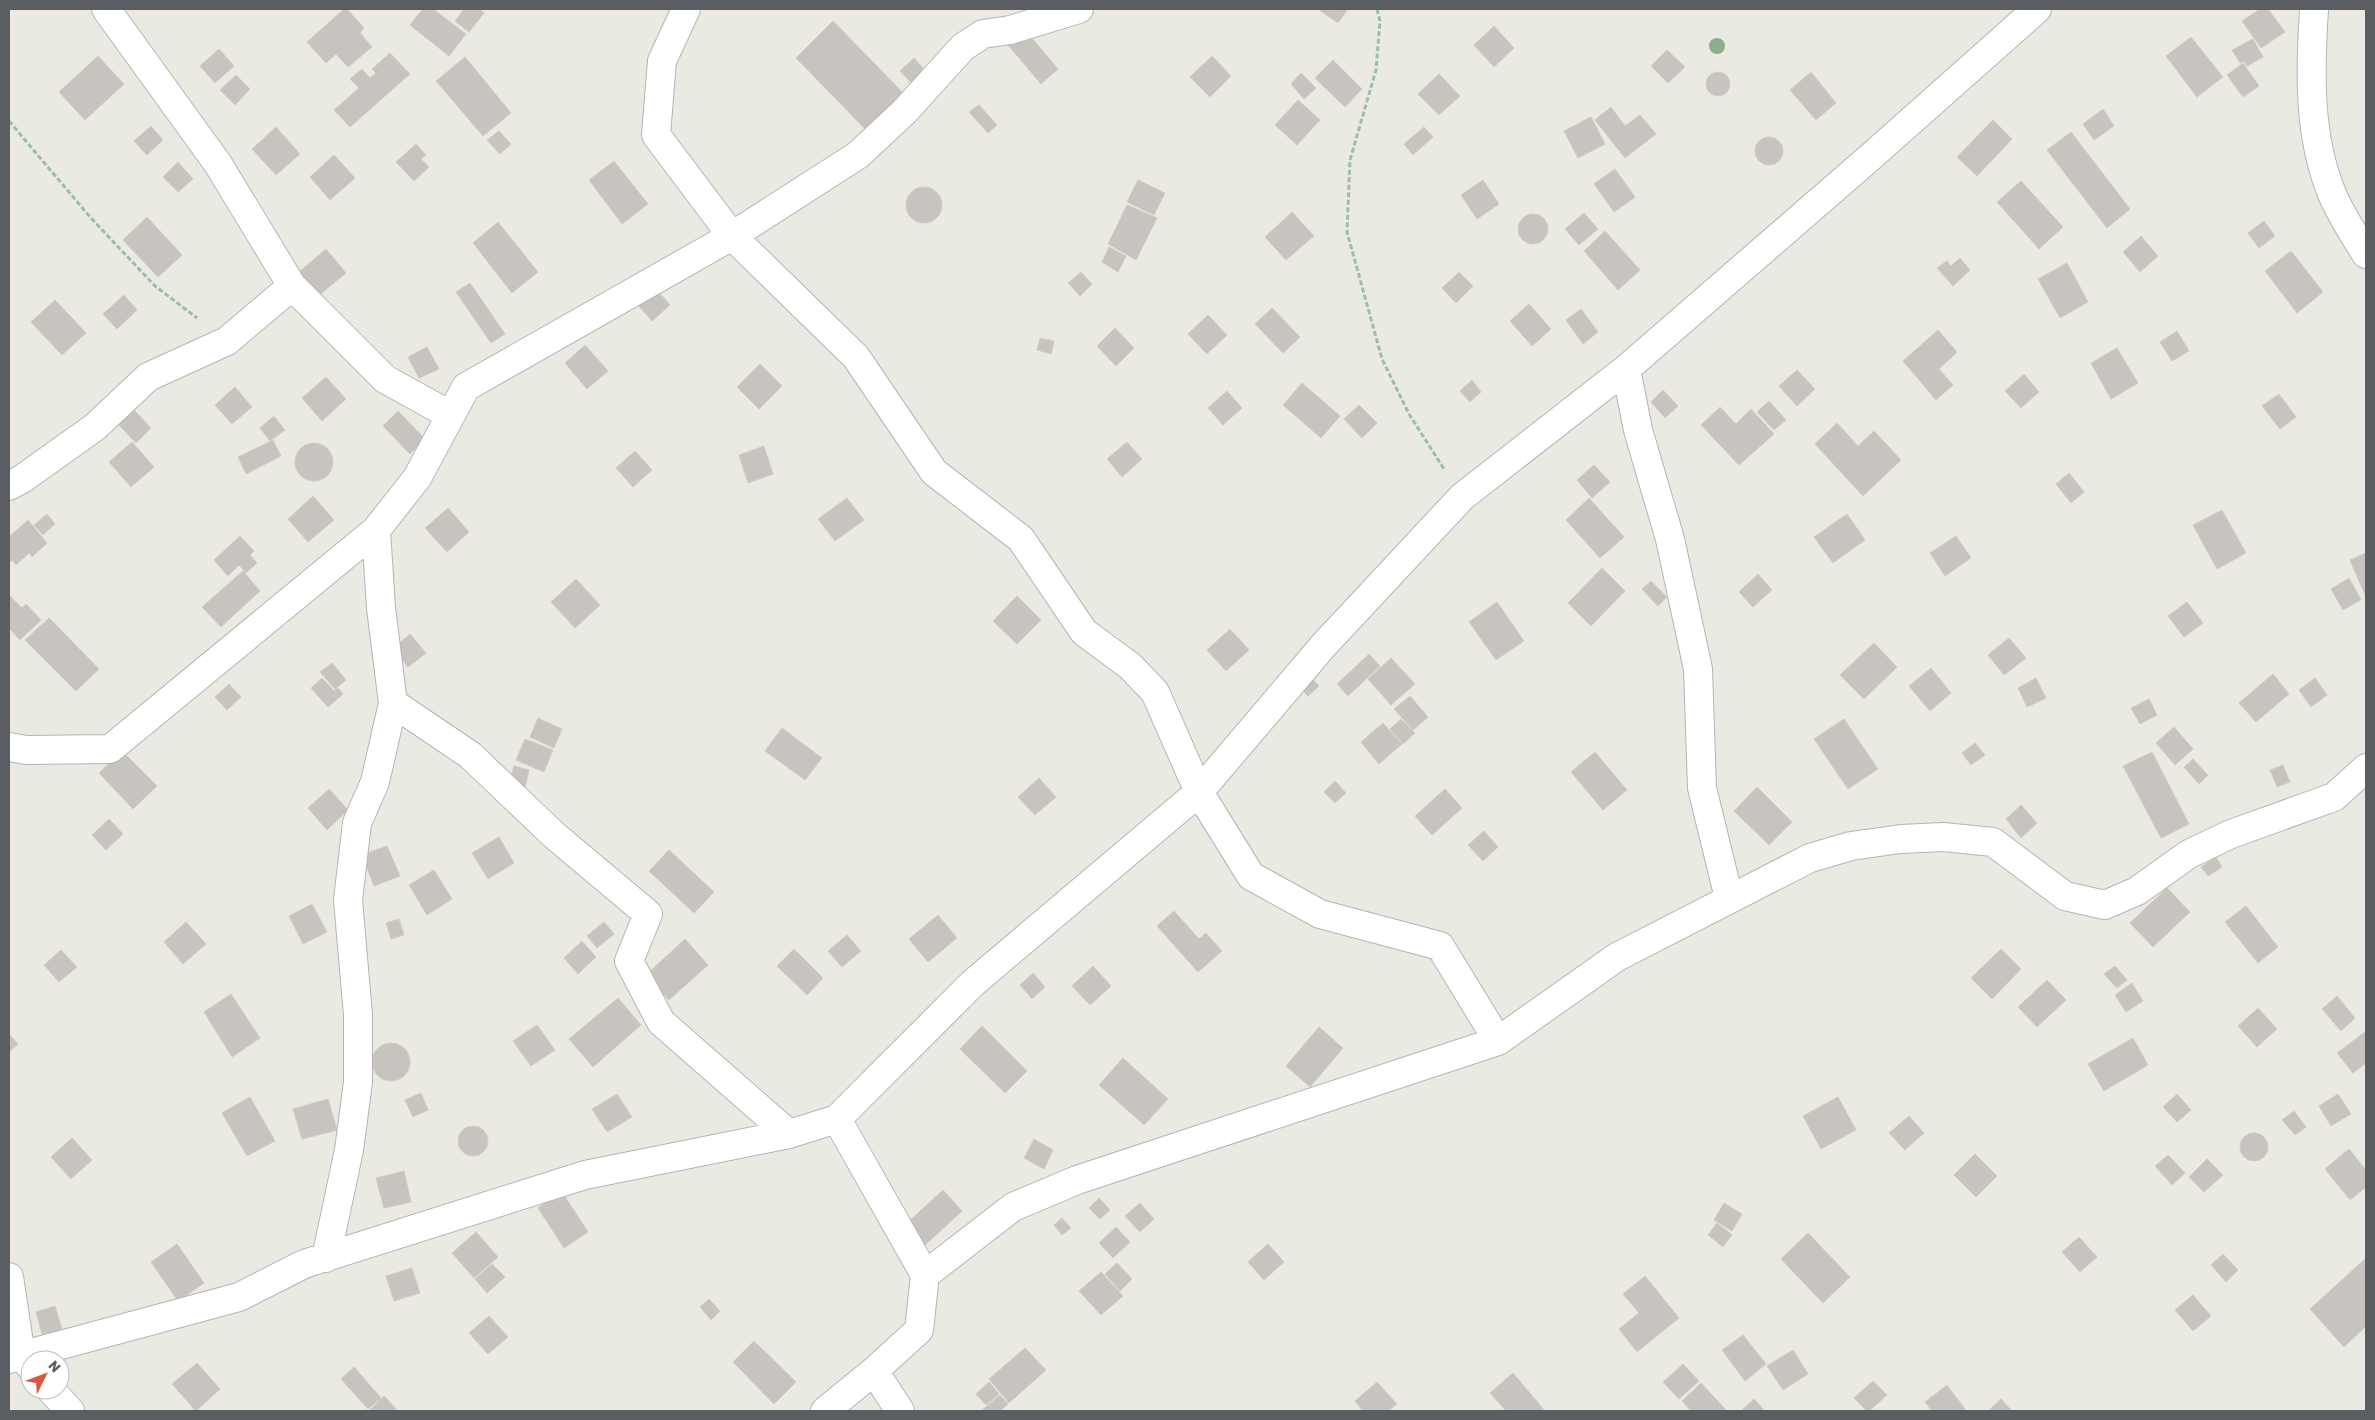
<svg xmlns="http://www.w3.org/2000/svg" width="2375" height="1420" viewBox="0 0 2375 1420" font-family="Rubik,sans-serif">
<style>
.building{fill:#c7c4bf;stroke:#cfccc1}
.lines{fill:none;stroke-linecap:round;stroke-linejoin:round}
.minor-casing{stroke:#b3b4b8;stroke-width:30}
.path{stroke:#9abea8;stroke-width:3;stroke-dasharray:5 2.5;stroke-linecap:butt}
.minor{stroke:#fff;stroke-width:28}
.tree{fill:#8bae8c}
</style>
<rect width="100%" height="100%" fill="#ebeae2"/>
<path class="building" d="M344,9H347L364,28L360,33L372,47L348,67L336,54L326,63L307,42Z
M423,9H433L466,34L449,56L410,25Z
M464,9H479L484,13L469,32L455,21Z
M1318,9H1348L1338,23Z
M2260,9H2268L2285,32L2261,48L2242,21Z
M833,21L907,97L870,134L796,58Z
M1494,26L1514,48L1494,67L1474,45Z
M1025,30L1058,69L1041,84L1008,45Z
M2191,37L2223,77L2197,97L2166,56Z
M2253,39L2263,57L2247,66L2244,61L2240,63L2232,50Z
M219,49L234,66L215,83L200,66Z
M1667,50L1685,67L1668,83L1651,66Z
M390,53L410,74L350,127L334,110L359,88L350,79L362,69L370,78L376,73L372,69Z
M98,56L124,84L85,120L59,92Z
M1212,56L1231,76L1210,97L1190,77Z
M465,57L511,113L483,136L436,81Z
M914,58L930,76L917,89L900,71Z
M1333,60L1362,89L1345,107L1315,78Z
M2243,63L2259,86L2243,97L2227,75Z
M1811,72L1836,103L1816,120L1790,90Z
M1706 84a12 12 0 1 1 24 0a12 12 0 1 1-24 0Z
M1301,73L1316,88L1304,99L1291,84Z
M1439,74L1460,96L1439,115L1418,94Z
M236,75L250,89L235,105L220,90Z
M1298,100L1320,120L1297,145L1275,125Z
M979,105L997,125L988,133L969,112Z
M1611,107L1625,126L1640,115L1656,134L1625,158L1595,120Z
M2103,109L2114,126L2094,140L2083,124Z
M1591,117L1605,144L1578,158L1564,131Z
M1993,120L2012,139L1977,176L1957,157Z
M151,126L163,140L147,155L134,141Z
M276,127L300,154L276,175L252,149Z
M1424,127L1433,137L1413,155L1404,144Z
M499,131L511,144L500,154L487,140Z
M2071,132L2130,209L2107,228L2047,150Z
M1755 151a14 14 0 1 1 28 0a14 14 0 1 1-28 0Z
M416,144L426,155L421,159L429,167L414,181L396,162Z
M334,155L355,178L330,200L310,177Z
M614,161L648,204L622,224L589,180Z
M178,162L193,179L178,192L163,177Z
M1615,169L1635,197L1614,212L1594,184Z
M1138,180L1165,193L1154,215L1127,202Z
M1483,180L1499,204L1477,219L1461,195Z
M2021,181L2063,227L2039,249L1997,202Z
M906 205a18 18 0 1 1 36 0a18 18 0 1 1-36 0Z
M1127,205L1157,218L1136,260L1108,244Z
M1292,212L1314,236L1286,260L1265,237Z
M1584,213L1598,229L1579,245L1565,229Z
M1518 229a15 15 0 1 1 30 0a15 15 0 1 1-30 0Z
M147,217L182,255L158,277L123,240Z
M2264,221L2275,236L2259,248L2248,233Z
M498,222L538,272L512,293L473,243Z
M1605,231L1640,270L1618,290L1584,251Z
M2141,236L2158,256L2140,272L2123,252Z
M1109,247L1126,256L1118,272L1102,262Z
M326,249L346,273L318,296L299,272Z
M2291,251L2323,292L2297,313L2265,271Z
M1960,258L1970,270L1953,286L1937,268L1947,261L1951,266Z
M2067,263L2088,302L2060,318L2038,279Z
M1081,272L1092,284L1080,296L1068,283Z
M1459,272L1473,286L1456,303L1442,288Z
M470,283L505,334L491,343L456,292Z
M656,289L670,305L652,321L638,305Z
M124,295L137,310L117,329L103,314Z
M55,300L86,333L62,355L31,322Z
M1529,304L1551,329L1532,346L1510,321Z
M1272,308L1300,337L1283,353L1255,324Z
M1581,309L1598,332L1583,344L1566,320Z
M1208,315L1227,335L1207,354L1188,334Z
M1115,328L1134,348L1116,366L1097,346Z
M1938,330L1957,352L1939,369L1953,385L1936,400L1903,361Z
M2177,331L2189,351L2172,361L2160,342Z
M1040,338L1054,341L1051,354L1037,350Z
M585,345L608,371L587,389L565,363Z
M427,347L439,369L419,378L408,357Z
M2117,348L2138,383L2111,399L2091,363Z
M760,364L782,386L759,409L737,387Z
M1797,370L1815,389L1797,406L1779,386Z
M2024,374L2039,392L2021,408L2005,391Z
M326,377L346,399L322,421L302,398Z
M1472,380L1481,392L1470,402L1460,391Z
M1302,383L1340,416L1321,438L1283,405Z
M235,387L252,407L232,424L215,405Z
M1663,390L1678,406L1665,418L1651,402Z
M1227,391L1242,408L1223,425L1208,408Z
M2279,394L2296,417L2280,429L2262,406Z
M1769,401L1786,420L1774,430L1757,412Z
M1359,405L1377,423L1362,438L1344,419Z
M1720,407L1736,424L1751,409L1774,434L1739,465L1701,425Z
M134,410L151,428L136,443L119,425Z
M398,411L425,439L410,454L383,426Z
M274,416L285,430L270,441L260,428Z
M1837,423L1858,446L1874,431L1901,460L1863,496L1815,444Z
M273,440L281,456L246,474L238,457Z
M132,442L154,467L131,487L109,462Z
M1127,442L1142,459L1122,477L1107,459Z
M295 462a19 19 0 1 1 38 0a19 19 0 1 1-38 0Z
M764,446L773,474L748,483L739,455Z
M635,451L652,470L633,487L616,468Z
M1594,465L1610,482L1592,498L1577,480Z
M2069,473L2084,492L2071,503L2056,484Z
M313,496L334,520L308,542L288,519Z
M847,498L864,520L835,541L818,519Z
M1589,498L1624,537L1600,558L1566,520Z
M448,508L469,532L447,552L425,528Z
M2222,510L2246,553L2217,569L2193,525Z
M47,514L55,524L43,535L34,525Z
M1847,514L1865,540L1833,563L1814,537Z
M28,520L47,543L32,557L29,553L16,565L12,560L9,563V537Z
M240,536L254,551L250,555L257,563L246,573L239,565L228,576L214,560Z
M1956,536L1971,558L1945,576L1930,553Z
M2366,553V594L2365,595L2350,560Z
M1602,568L1625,591L1591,626L1568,603Z
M243,571L260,591L221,627L202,607Z
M1758,574L1772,590L1753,607L1739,592Z
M2349,578L2361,600L2343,610L2331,589Z
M576,579L600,605L575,628L551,602Z
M1651,581L1667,597L1658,606L1642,589Z
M9,595L22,608L26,604L41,620L20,640L9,628Z
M1017,596L1041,620L1017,644L993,621Z
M1497,602L1524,641L1496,660L1469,622Z
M2187,602L2203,623L2184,637L2168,616Z
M49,618L99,669L76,691L25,640Z
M1230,629L1249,650L1226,671L1207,650Z
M410,634L426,653L408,667L393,649Z
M2009,638L2026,658L2004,675L1988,655Z
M1874,643L1897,667L1864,699L1840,675Z
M1369,654L1380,666L1348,696L1337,684Z
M1391,658L1415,684L1391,705L1368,679Z
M332,663L346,680L335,689L320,672Z
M1931,668L1951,693L1930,711L1909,686Z
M2273,674L2289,694L2256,722L2239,703Z
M1311,677L1319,686L1308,696L1299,687Z
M322,678L334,691L338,688L343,694L328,707L311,688Z
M2036,678L2046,698L2027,707L2018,688Z
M2315,678L2327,695L2311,707L2299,690Z
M229,684L241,697L227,710L215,697Z
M1410,696L1428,717L1413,730L1394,709Z
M2149,699L2157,715L2140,724L2131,708Z
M538,718L562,729L554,748L530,737Z
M1401,719L1415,733L1403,744L1390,729Z
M1844,719L1878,769L1848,789L1814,739Z
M1383,723L1402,744L1379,764L1361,742Z
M2174,727L2193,749L2175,765L2156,743Z
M782,728L822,758L805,780L765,751Z
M525,739L553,750L544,772L516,760Z
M1975,743L1985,755L1971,765L1962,753Z
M122,751L157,786L133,809L99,773Z
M1595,752L1627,790L1603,810L1571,772Z
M2152,752L2189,824L2161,838L2123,766Z
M2193,759L2208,775L2199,784L2184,767Z
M2283,765L2290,782L2277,787L2270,770Z
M514,766L529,770L525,788L509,783Z
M1039,778L1056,797L1035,815L1018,797Z
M1335,781L1346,793L1335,803L1324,792Z
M1757,787L1792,822L1769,845L1734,811Z
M329,789L348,810L327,830L308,808Z
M1445,789L1462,808L1432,835L1415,816Z
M2021,805L2037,823L2021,838L2006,819Z
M109,819L123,834L106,850L92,835Z
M1484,831L1498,847L1483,861L1468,845Z
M499,837L514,863L488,879L472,853Z
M387,846L400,876L374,886L362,855Z
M669,850L714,892L694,913L649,871Z
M2216,857L2222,867L2208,876L2201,867Z
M434,870L452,899L427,915L409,885Z
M2167,888L2190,912L2153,947L2130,923Z
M312,904L327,932L303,944L289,916Z
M2246,906L2278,947L2258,963L2225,922Z
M1174,911L1199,939L1206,933L1222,951L1198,972L1157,926Z
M938,915L957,938L928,962L909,939Z
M399,919L404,935L391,939L386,923Z
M186,922L206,944L183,964L164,942Z
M604,922L614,934L597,948L587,936Z
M847,935L861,951L842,967L828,951Z
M685,939L708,965L669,1000L646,975Z
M582,941L596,957L578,974L564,958Z
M794,949L823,978L807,995L777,966Z
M2001,949L2021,969L1992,999L1971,978Z
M61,950L77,967L59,982L44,965Z
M1093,966L1111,986L1090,1005L1072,986Z
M2115,966L2127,980L2117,988L2104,974Z
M1033,973L1045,987L1032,999L1020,985Z
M2047,980L2066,1000L2037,1027L2018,1007Z
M2132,983L2143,1001L2126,1012L2115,995Z
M231,994L260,1038L232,1057L204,1012Z
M2337,996L2355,1018L2341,1031L2322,1009Z
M618,998L641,1025L593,1067L569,1039Z
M2258,1008L2277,1029L2257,1047L2238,1026Z
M537,1025L555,1050L531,1066L513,1041Z
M982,1026L1027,1071L1005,1093L960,1049Z
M1319,1027L1343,1048L1310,1087L1286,1066Z
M2365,1032L2366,1063L2353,1073L2337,1053Z
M9,1034L18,1044L9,1052Z
M2133,1038L2148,1065L2104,1091L2088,1064Z
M372 1062a19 19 0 1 1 38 0a19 19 0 1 1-38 0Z
M1123,1058L1168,1099L1144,1125L1099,1085Z
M421,1093L428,1110L413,1117L405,1100Z
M617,1094L632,1117L607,1132L592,1109Z
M2177,1094L2191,1110L2177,1122L2163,1107Z
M2338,1094L2351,1114L2331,1126L2319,1106Z
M250,1097L275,1141L247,1156L222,1113Z
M1838,1097L1856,1130L1821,1149L1803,1116Z
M328,1099L337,1130L302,1139L293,1109Z
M2294,1111L2306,1127L2295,1135L2282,1120Z
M1909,1116L1924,1133L1905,1150L1889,1133Z
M458 1141a15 15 0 1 1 30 0a15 15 0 1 1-30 0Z
M2240 1147a14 14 0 1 1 28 0a14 14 0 1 1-28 0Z
M72,1138L92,1160L71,1179L51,1157Z
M1034,1139L1053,1150L1044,1169L1024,1158Z
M2349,1149L2366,1170V1187L2350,1200L2325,1169Z
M1975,1154L1997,1176L1976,1197L1954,1175Z
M2168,1155L2185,1173L2172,1185L2155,1166Z
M2207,1159L2223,1175L2204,1192L2189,1177Z
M404,1171L411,1202L384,1208L376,1178Z
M943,1190L962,1211L924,1246L905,1225Z
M562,1192L588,1232L564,1248L538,1208Z
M1099,1198L1110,1210L1100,1219L1089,1208Z
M1140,1203L1154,1219L1140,1232L1125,1216Z
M1724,1203L1742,1214L1732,1231L1714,1220Z
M1062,1218L1071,1228L1062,1235L1054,1225Z
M1717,1223L1732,1235L1723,1247L1708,1235Z
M1116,1227L1130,1242L1113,1258L1099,1243Z
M476,1232L498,1257L474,1278L452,1253Z
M1808,1233L1850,1277L1823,1303L1781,1259Z
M2079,1237L2097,1257L2080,1272L2062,1252Z
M177,1244L204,1283L178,1301L151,1262Z
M1268,1244L1284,1262L1264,1280L1248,1262Z
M2223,1254L2238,1270L2226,1282L2211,1265Z
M2366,1258V1326L2344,1347L2310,1309Z
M1117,1263L1132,1279L1120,1291L1105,1274Z
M492,1264L505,1277L487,1293L475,1279Z
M412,1268L420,1293L394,1301L386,1276Z
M1101,1272L1123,1296L1101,1315L1079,1291Z
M1645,1276L1679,1318L1637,1352L1619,1329L1639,1313L1623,1294Z
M2193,1295L2211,1316L2193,1331L2175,1310Z
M709,1299L720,1311L711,1320L700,1307Z
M55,1306L62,1329L42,1334L36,1312Z
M489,1316L508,1337L488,1354L469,1333Z
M1743,1335L1766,1364L1745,1381L1722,1350Z
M754,1341L796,1382L774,1404L733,1362Z
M1025,1348L1046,1370L1009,1403L989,1379Z
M1793,1350L1808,1374L1783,1390L1767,1366Z
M197,1363L220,1389L196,1411L172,1384Z
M1683,1364L1699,1381L1679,1399L1663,1382Z
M354,1367L381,1398L368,1409L341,1379Z
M1513,1373L1545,1411H1506L1490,1393Z
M1873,1381L1887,1395L1869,1411H1867L1854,1398Z
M989,1382L999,1394L986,1405L976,1394Z
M1377,1382L1397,1404L1388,1411H1363L1355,1401Z
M1701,1383L1727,1411H1691L1682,1401Z
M1947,1385L1965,1409L1962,1411H1932L1925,1402Z
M1000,1395L1008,1404L1000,1411H981Z
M384,1396L398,1411H369Z
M1754,1399L1765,1411H1741Z
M2001,1399L2012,1411H1988Z"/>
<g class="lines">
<g class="minor-casing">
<path id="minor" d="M106,9L218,164L292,286L385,379L450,415
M686,9L662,61L656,135L732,236L856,357L934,472L1021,539L1084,632L1130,666L1155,692L1199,792L1251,876L1320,914L1440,946L1498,1041
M2314,9C2310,71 2308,135 2332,194C2341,215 2354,235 2366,254
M1626,369L1638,430L1670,539L1698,669L1702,788L1729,898
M9,486L22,479L95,427L148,377L227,341L292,286
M393,703L470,755L554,835L648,914L629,961L661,1022L789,1134
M9,747L26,750L110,749L376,530
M837,1119L973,983L1199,792L1323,646L1462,497L1626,369L1867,160L2037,9
M326,1258L349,1150L358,1082V1015L348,900L357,823L375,782L393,703L381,608L376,530L417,478L466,387L732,236L858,155L905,111L963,47L983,34L1010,30L1079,9
M9,1277L21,1356L30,1366
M9,1359L239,1297L304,1264L585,1175L789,1134L837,1119L925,1275L1013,1207L1077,1180L1498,1041L1617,957L1810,858L1851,846L1901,839L1943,837L1993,842L2065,896L2105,905L2137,891L2189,854L2231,834L2334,797L2366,768
M51,1390L70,1411
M825,1411L874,1371
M900,1411L874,1371L919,1330L925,1275"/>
</g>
<path class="path" d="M1377,9L1380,21L1376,70L1350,160L1347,232L1382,359L1409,414L1444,469
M9,121L90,217L155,286L197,318"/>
<use href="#minor" class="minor"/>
</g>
<circle class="tree" cx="1717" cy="46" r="8"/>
<rect width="2375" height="1420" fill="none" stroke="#5a5d61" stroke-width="20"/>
<g transform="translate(45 1375) rotate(48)"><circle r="24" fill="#ffffff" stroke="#bdbec0"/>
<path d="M0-4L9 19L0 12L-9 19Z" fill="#d5593f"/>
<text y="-8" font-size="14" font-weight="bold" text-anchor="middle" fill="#5a5d61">N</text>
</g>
</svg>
